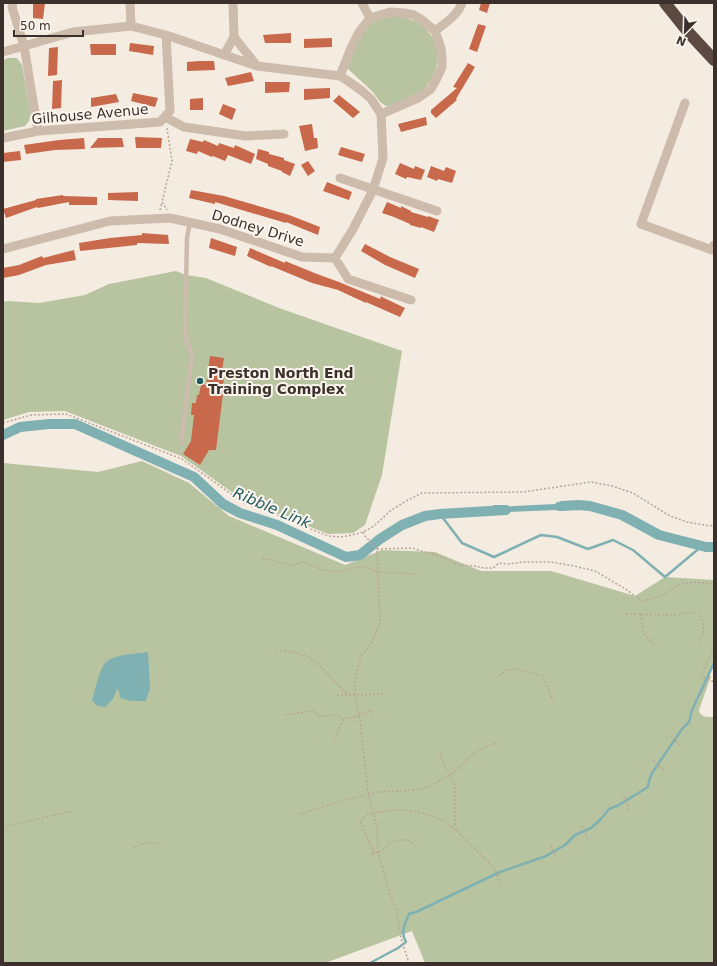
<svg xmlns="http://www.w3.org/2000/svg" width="717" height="966" viewBox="0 0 717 966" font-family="'DejaVu Sans',sans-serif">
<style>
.green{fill:#b8c4a0}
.water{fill:#7fb0b2}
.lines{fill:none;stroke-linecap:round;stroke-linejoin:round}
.stream{stroke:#7fb0b2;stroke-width:2.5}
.canal{stroke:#7fb0b2;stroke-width:10}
.building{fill:#c8694b}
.path{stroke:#b9a596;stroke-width:1.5;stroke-dasharray:2 2;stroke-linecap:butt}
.lane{stroke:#cdbbac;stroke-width:4.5}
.street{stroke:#cdbbac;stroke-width:9}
.highway{stroke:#5c4a42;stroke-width:12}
.poi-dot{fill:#1f5a5e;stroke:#fbf5ee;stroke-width:1.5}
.labels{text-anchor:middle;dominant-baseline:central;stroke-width:4;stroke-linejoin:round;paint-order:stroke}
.street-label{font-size:14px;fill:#3b302b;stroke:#fbf5ee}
.poi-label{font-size:14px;font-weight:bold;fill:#3b302b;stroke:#fbf5ee;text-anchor:start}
.water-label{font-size:15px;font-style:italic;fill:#1f5a5e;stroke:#fbf5ee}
</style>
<rect width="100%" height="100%" fill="#f4ebe1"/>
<path class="green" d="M401,16L418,22L427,30L437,43L438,59L436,69L432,79L422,92L393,105L386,106L380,102L373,92L347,68L362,32L375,20L388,17Z
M8,58H17L22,65L31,114L29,121L25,126L3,131V60Z
M176,271L186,275L206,278L279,308L402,351L382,475L365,525L353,533L328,534L243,500L181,456L65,411L29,412L3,420V302L8,301L39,303L85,295L109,284Z
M142,461L189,483L229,516L345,565L382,550L435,552L481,571H551L635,596L665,577L714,580V663L708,675L711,676L699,710C699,717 708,717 714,717V749L713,757L714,753V963H425L412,931L325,963H3V463L98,472Z"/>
<path class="water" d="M575,501L576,509L558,511L556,510L508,512L505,514L494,515L493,505H504L507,507L514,506L555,504L557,502Z
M148,652L150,688L146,701C138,701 127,702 120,697L119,691L117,689L113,699L105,707L97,706L92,700C95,691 100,667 106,662C116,654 136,654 148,652Z"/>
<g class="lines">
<path class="stream" d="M440,514L462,543L494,557L541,535L557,537L588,549L613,540L633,550L665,577L702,546
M370,963L398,948L406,942C400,932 405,923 409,914L416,912L500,872L546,856L565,845L575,835L591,828L600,820L609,809L619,805L648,787L649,781L652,773L682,729L689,722L692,710L714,663"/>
<path class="canal" d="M3,435L20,427L49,424H75L194,477L223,504L240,513L277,525L346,557L360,555L380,539L402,525L425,516L440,514L506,510
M562,506L578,505L590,506L622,515L659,535L706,547H714"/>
</g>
<path class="building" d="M33,3H45L43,19L33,18Z
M481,3H490L487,13L479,10Z
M478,24L486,26L477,52L469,49Z
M291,33V43H265L263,35Z
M332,38V47L304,48V39Z
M130,43L154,46L153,55L129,51Z
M90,44H116V55H91Z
M58,47L57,75L48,76L49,48Z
M199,61H214L215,70L187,71V62Z
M468,63L475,67L456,99L457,100L436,118L431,113V110L457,88L453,87Z
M251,72L254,81L228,86L225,78Z
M62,80L61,108L52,109L53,81Z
M265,82H290L289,92L265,93Z
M330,88V98L304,100V89Z
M133,93L158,98L155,107L131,101Z
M116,94L119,102L91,107V98Z
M339,95L360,112L353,118L333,101Z
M203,98V110H190V99Z
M223,104L236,109L232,120L219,114Z
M426,117L427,125L401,132L398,124Z
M312,124L314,138H317L318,148L305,151L299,126Z
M135,137L162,138L161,148H136Z
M84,138L85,149L55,150L26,154L24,145L59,140Z
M98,138H122L124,147L90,148Z
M190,139L203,142L204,140L218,146L219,143L234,148L235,145L255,154L251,164L228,155L225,161L213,156L212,157L198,151L197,154L186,151Z
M341,147L365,154L362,162L338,155Z
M258,149L269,152V154L284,158V160L295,164L290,176L282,172V171L268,166V164L256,159Z
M20,151L21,160L3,162V153Z
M308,161L315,171L308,176L301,165Z
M400,163L414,169L415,166L425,170L421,180L407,177L406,179L395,174Z
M431,166L444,171L446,167L456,171L452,183L438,179L437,181L427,177Z
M327,182L352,192L349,200L323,191Z
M191,190L224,196L289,215L320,227L318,235L286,222V223L215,202V204L189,198Z
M138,192V201L108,200V193Z
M63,195V196L97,197V205H69V202L38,208L37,207L6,218L3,209L36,200V199Z
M387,202L401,208V206L411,211V212L428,217V216L439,220L434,232L421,227V228L410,225V224L394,217L382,213Z
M142,233L168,235L169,244L137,243V245L80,251L79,243L110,238L142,235Z
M211,238L237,247L235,256L209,248Z
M365,244L390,257L419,269L415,278L385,265L361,251Z
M250,248L285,263V261L317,274L339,282L380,299L381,296L382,297L405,308L400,317L366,302V303L338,290L312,283L271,266V267L247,256Z
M74,250L76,260L46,265L19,275L3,278V268L19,265L42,256L43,258Z
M210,356L224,358L222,371L225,372L223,385L226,386L225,394H223L216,450H209L200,465L183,454L191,441L194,415H191L192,403H196L197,395H199L201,384L206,385Z"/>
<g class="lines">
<path class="path" d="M167,128L172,161L162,202L167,210
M160,210L162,202
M3,423L31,415L66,414L182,459L244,503L277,515L328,536L341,537L352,535L363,532L374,526L390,511L406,501L422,493L523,492L591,482L612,486L633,493L670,516L687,522L704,525L714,526
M363,532L365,536L377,549L380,623L372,642L362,655L355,677V695L360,720L368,791L377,828L378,852L389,891L397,912L401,938L409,963
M377,549L412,548L444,558L458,565L474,566L484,568H493L499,563L508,564L523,562H551L574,566L595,571L627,590L642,601C650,599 659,597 666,593C670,591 673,588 677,586C688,581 702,582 714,584
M262,558L295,566L299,562H303L323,570L340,572L358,567L364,566L378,572L416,574
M626,614L676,615L683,613H699C706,627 705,631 698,645
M641,614L643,632L654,645
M714,649L708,660L702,676L714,682
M276,650L286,651L307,656L314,660L348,695
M499,675L507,670L518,669L543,676L553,701
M337,695H355L383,694
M285,715L313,711L319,716L336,715L344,719L358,716L368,711L377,713
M671,735L673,738L680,745
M334,739L344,719
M439,751L445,768L451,775L455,787V824L458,832
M654,760L656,764L665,771
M622,794L628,804L629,812
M299,814L345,800L378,792L417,790L431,786L444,778L451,775L473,754L485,747L496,743
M581,826L587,836V841
M3,827L73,811
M551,846L556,857
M134,848C142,844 149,840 158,844
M374,853L360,821L366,815L387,811L404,810L424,813L444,821L458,832L492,866L495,870L502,886
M369,857L374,853L382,851L391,842L399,840H408L414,845"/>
<path class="lane" d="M181,443L192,355L188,345L185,333L187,238L190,222"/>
<path class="street" d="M13,3L12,7L24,46L38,131
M130,3L131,26
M362,3L370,18
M435,31C445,23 458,15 462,3
M234,37L257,66
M3,52L73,32L131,26L166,35L257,66L340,76L348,81L362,91L371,99L381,114L383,158L373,190L353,229L335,258L302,257L220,229L170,218L110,221L3,249
M224,55L234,37L233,3
M340,76L351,48L359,32L370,18L390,12L405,13L414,15L422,20L435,31L441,48L442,58V67L436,80L431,89L418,98L381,114
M685,103L641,224L712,250L714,245
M165,117L184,127L246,136L284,134
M3,138L38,131L160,122L170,111L166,35
M340,178L437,211
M335,258L348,279L411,300"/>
<path class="highway" d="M665,3L689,33L714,60"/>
</g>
<circle class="poi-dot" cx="200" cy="381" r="4"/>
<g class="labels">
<g class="street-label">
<text transform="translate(90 114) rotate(-5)">Gilhouse Avenue</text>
<text transform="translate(258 228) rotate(17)">Dodney Drive</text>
</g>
<g class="poi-label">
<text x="208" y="373">Preston North End<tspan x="208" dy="16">Training Complex</tspan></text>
</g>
<g class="water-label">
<text transform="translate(272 508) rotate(23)">Ribble Link</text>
</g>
</g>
<rect width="717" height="966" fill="none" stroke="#3b302b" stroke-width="8"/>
<g transform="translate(685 32) rotate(203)" stroke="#fbf5ee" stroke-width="3" paint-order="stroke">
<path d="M0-3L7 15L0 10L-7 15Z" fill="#3b302b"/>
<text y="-6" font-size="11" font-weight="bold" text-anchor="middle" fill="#3b302b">N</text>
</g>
<path d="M14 30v6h69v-6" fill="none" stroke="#3b302b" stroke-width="2"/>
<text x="20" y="30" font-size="12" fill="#3b302b" stroke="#fbf5ee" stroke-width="3" paint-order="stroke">50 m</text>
</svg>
